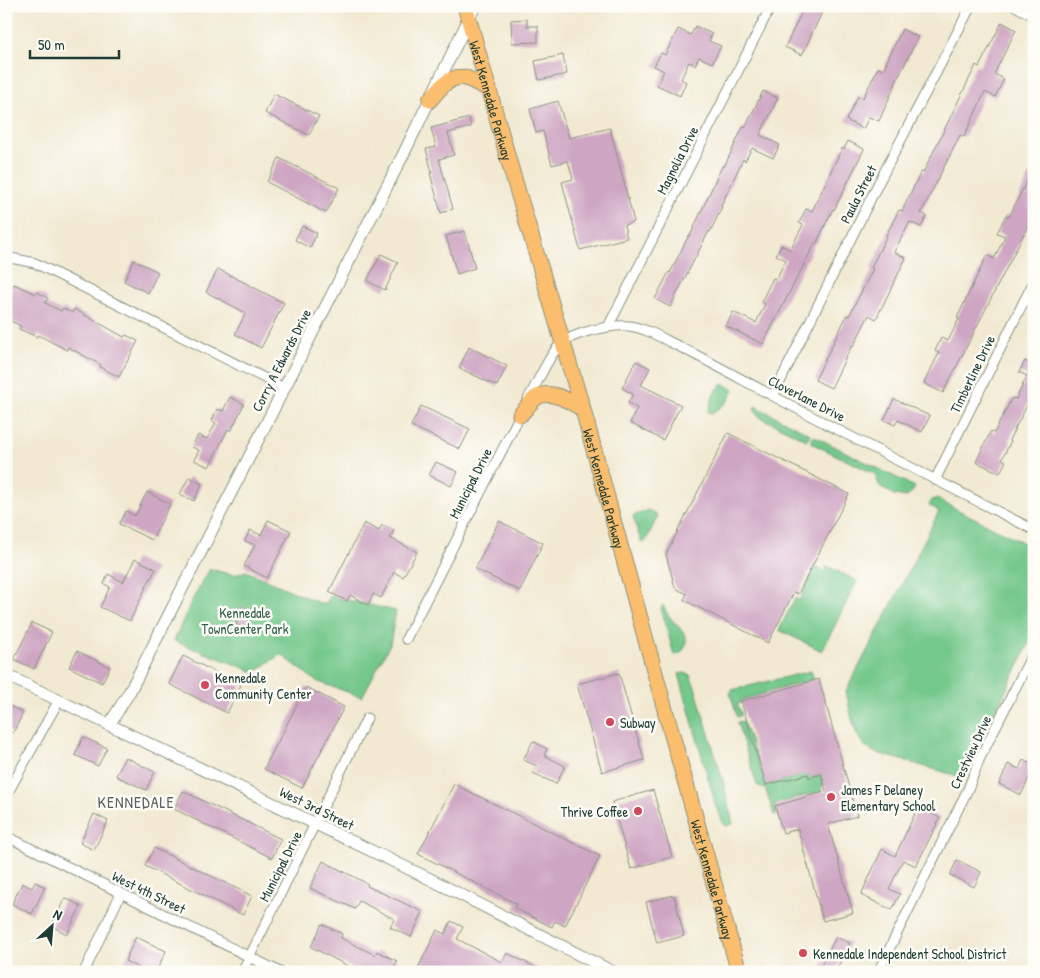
<svg xmlns="http://www.w3.org/2000/svg" width="1040" height="978" viewBox="0 0 1040 978" font-family="'Patrick Hand',sans-serif">
<style>
.green{fill:#74c88c;stroke:#4a8260}
.building{fill:#cea5c2}
.lines{fill:none;stroke-linecap:round;stroke-linejoin:round}
.minor-casing{stroke:#889382;stroke-width:11}
.tertiary-casing{stroke:#889382;stroke-width:13}
.primary-casing{stroke:#889382;stroke-width:17}
.minor{stroke:#fff;stroke-width:9}
.tertiary{stroke:#fff;stroke-width:11}
.primary{stroke:#fbbd6e;stroke-width:15}
.poi-dot{fill:#d1495b;stroke:#fdfcf7;stroke-width:2}
.labels{text-anchor:middle;dominant-baseline:central;stroke-width:5;stroke-linejoin:round;paint-order:stroke}
.street-label{font-size:14px;fill:#1f3d34;stroke:#fdfcf7}
.park-label{font-size:14px;fill:#34604a;stroke:#fdfcf7}
.poi-label{font-size:14px;fill:#1f3d34;stroke:#fdfcf7;text-anchor:start}
.quarter-label{font-size:16px;letter-spacing:1px;fill:#5c6166;stroke:#fdfcf7}
</style>
<rect width="100%" height="100%" fill="#fdfcf7"/>
<filter id="ink" filterUnits="userSpaceOnUse"><feTurbulence type="fractalNoise" baseFrequency=".02" numOctaves="2"/><feDisplacementMap in="SourceGraphic" scale="10" xChannelSelector="R" yChannelSelector="G"/><feConvolveMatrix kernelMatrix="1 2 1 2 8 2 1 2 1" color-interpolation-filters="sRGB"/></filter>
<filter id="wash" filterUnits="userSpaceOnUse"><feTurbulence type="fractalNoise" baseFrequency=".0096" numOctaves="4" result="noise"/><feDisplacementMap in="SourceGraphic" scale="20" xChannelSelector="R" yChannelSelector="G"/><feGaussianBlur stdDeviation="1.12" result="paint"/><feColorMatrix in="noise" values="0 0 0 0 0 0 0 0 0 0 0 0 0 0 0 0 0 1.4 0 .05"/><feComposite in="paint" operator="in"/></filter>
<g filter="url(#wash)">
<rect width="100%" height="100%" fill="#f1e9d1"/>
<path class="green" d="M724,384L734,390L728,401L712,414L708,412C711,402 713,389 724,384Z
M755,406L810,434L807,440L760,417L755,411Z
M814,436L915,487L913,491L907,497L894,495L881,487L879,485L875,474L813,444L811,442Z
M938,498L944,503L1034,548V634L974,755L966,777H961L874,752C871,750 867,748 864,745C852,732 850,708 846,691L904,581L939,511L929,505L932,500Z
M649,510L658,516L645,542H641L633,516Z
M827,566L857,581L822,651L779,630L795,598L800,600L816,567L824,572Z
M210,569L234,575L246,571L319,603L326,604L330,596L396,611L390,644L362,697L316,681L281,654L255,672L174,641L192,600Z
M663,605C665,608 666,612 668,615C676,626 692,635 684,649C681,653 679,654 674,655L661,608Z
M811,671L814,679L741,700L742,703L737,704L742,715L737,717L730,693L732,690Z
M685,673L690,675L695,687L723,781L733,824L725,826L717,810L679,674Z
M743,721L766,785L808,774L809,778L821,774L824,785L821,786L822,791L775,804L777,814L774,815L766,790L757,785L737,722Z"/>
<g id="blocks">
<path class="building" d="M805,6H825L802,55L785,47Z
M527,19V26H538V42L512,43L511,20Z
M1002,22L1016,30L994,74L1004,79L995,97L985,92L964,137L960,135L921,213L927,216L921,227L910,222L894,252L906,258L876,319L869,315L853,347H851L831,388L815,380L847,315L849,316L873,269L871,268L887,235H886L899,210L902,211L921,172L923,173L976,65L979,67Z
M695,26L712,34L709,41L721,46L712,63L699,57L695,65L689,62L681,79L686,82L680,96L657,85L664,71L654,66L661,53L665,55L678,29L691,35Z
M902,29L918,37L898,78L879,121L869,117L863,129L846,120L858,96L863,98L878,68L883,70Z
M563,55L567,74L539,80L535,61Z
M763,91L778,98L760,135L780,145L773,158L752,148L745,161L743,159L721,206L722,207L710,232L709,231L670,307L655,299L669,272L670,273L689,235L690,236L722,166L724,167L743,127L745,128Z
M274,94L319,116L309,135L265,113Z
M558,101L569,138L610,128L634,222L624,225L627,238L580,250L562,182L573,179L568,161L552,165L543,131L536,133L530,109Z
M469,118L471,127L448,133L454,155L439,159L453,209L441,213L430,173H432L426,149L436,147L431,128Z
M848,141L864,149L834,210L833,209L816,244L815,243L763,344L726,326L733,312L756,323L765,304L761,302L773,278L776,279L786,260L776,255L781,245L790,250L803,225L799,223L806,209L812,211L842,148L844,149Z
M279,158L339,188L326,213L267,182Z
M1034,166V214L943,393L924,383L939,353L935,351L941,338L948,341L959,319L957,318L987,255L994,259L1005,236L997,233L1006,215L1009,217Z
M302,226L317,233L310,248L295,240Z
M465,231L475,268L457,274L446,236Z
M381,254L398,262L385,290L367,281Z
M134,260L158,272L148,293L124,281Z
M218,269L284,303L261,348L235,334L246,313L206,292Z
M14,284L36,294L37,292L48,298L45,303L61,311L63,308L72,313L74,309L124,337L126,335L138,341L119,377L100,367L101,365L68,347L67,350L38,335L37,337L19,329L21,326L6,319V288L11,290Z
M469,347L507,366L497,386L459,368Z
M636,361L650,368L641,385L681,405L663,440L630,423L637,408L628,403L633,394L622,388Z
M1025,361L1032,365L1034,362V392L1009,440L1011,441L1002,459L1006,461L1000,473L976,462L991,431L994,433L1012,398L1016,399L1027,376L1019,372Z
M230,397L244,404L231,431L228,429L209,467L194,460L199,450L192,447L198,435L207,439L216,423L212,421L217,409L223,411Z
M894,399L930,416L922,432L898,420L895,425L884,420Z
M421,406L470,429L460,449L411,426Z
M728,433L849,494L798,594L794,592L768,643L684,600L687,594L675,588L666,554Z
M436,462L458,472L451,486L429,475Z
M189,477L202,484L194,501L180,494Z
M147,492L170,504L152,540L119,524L126,511L135,516Z
M268,520L291,531L267,578L244,566L255,545L245,541L250,530L261,535Z
M499,521L543,543L520,591L475,569Z
M364,523L379,531L382,525L394,530L390,538L417,552L403,577L394,572L381,598L373,594L368,605L350,595L347,601L329,592Z
M135,559L156,569L147,585L130,621L100,607L110,587L104,584L108,574L123,582Z
M241,607L251,610L245,628L236,625Z
M32,623L52,632L34,669L14,659Z
M77,651L110,667L102,683L69,667Z
M183,656L241,685L227,713L169,684Z
M619,673L644,760L602,772L577,684Z
M819,679L857,816L828,824L853,913L823,921L798,829L783,833L775,806L826,791L821,774L809,778L808,774L766,785L741,701Z
M306,687L344,707L302,788L264,769Z
M6,704L23,713L13,733L6,730Z
M83,737L107,748L98,766L75,755Z
M533,741L547,749L544,755L565,766L556,784L533,773L537,766L523,760Z
M125,757L155,772L146,790L116,776Z
M1023,760L1034,765V768L1021,795L999,784L1008,764L1019,769Z
M454,784L600,856L565,926L555,921L552,927L514,908L517,904L418,854Z
M653,790L672,857L631,869L612,802Z
M183,791L281,839L272,858L174,809Z
M918,807L940,818L916,866L903,860L889,889L900,894L892,910L861,895L882,849L895,856Z
M94,814L108,821L94,850L80,843Z
M154,848L252,896L243,915L145,866Z
M957,860L981,872L974,887L950,875Z
M323,861L368,884L367,886L423,912L411,937L390,927L394,919L359,901L355,909L310,888Z
M35,882L45,887L32,914L12,904L22,883L32,888Z
M674,895L684,936L657,943L646,902Z
M65,898L81,906L67,934L51,926Z
M451,921L463,927L457,939L502,962L507,953L545,972H424L418,968L437,930L445,934Z
M322,924L342,934L341,938L375,955L377,951L397,961L392,972H360L311,947Z
M136,937L166,951L156,972H147L125,961Z
M836,937L850,943L835,972H828L820,968Z"/>
</g>
</g>
<g filter="url(#ink)">
<use href="#blocks" fill-opacity="0" stroke="#889382" stroke-width="1"/>
<g class="lines">
<g class="minor-casing">
<path id="minor" d="M1015,6L1034,16
M6,257L35,263L284,388
M608,327L771,6
M773,396L879,182L971,6
M528,399C537,384 547,359 558,347C569,333 612,324 629,326C645,328 660,337 674,344C707,360 739,378 771,395C858,441 946,485 1034,530
M935,480L1034,281
M406,639L522,411
M6,796L59,700
M6,836L280,972
M84,972L121,893
M242,972L367,718
M878,972L968,789L980,758L1034,651"/>
</g>
<g class="tertiary-casing">
<path id="tertiary" d="M6,675L432,880L613,972
M109,725L130,691L404,153L475,6"/>
</g>
<g class="primary-casing">
<g id="primary">
<path id="s1" d="M465,6L512,172L585,417L667,717L739,972"/>
<path d="M430,100C439,89 450,74 466,78C474,81 482,86 489,89"/>
<path d="M520,415C525,410 532,400 537,397C552,389 570,402 583,409"/>
</g>
</g>
<use href="#minor" class="minor"/>
<use href="#tertiary" class="tertiary"/>
<use href="#primary" class="primary"/>
</g>
</g>
<g class="poi-dot">
<circle cx="205" cy="685" r="5"/>
<circle cx="610" cy="722" r="5"/>
<circle cx="831" cy="797" r="5"/>
<circle cx="638" cy="811" r="5"/>
<circle cx="803" cy="953" r="5"/>
</g>
<g class="labels">
<g class="street-label">
<text stroke="none"><textPath href="#s1" startOffset="98">West Kennedale Parkway</textPath></text>
<text transform="translate(677 160) rotate(-63)">Magnolia Drive</text>
<text transform="translate(858 194) rotate(-63)">Paula Street</text>
<text transform="translate(281 360) rotate(-63)">Corry A Edwards Drive</text>
<text transform="translate(972 374) rotate(-64)">Timberline Drive</text>
<text transform="translate(807 398) rotate(27)">Cloverlane Drive</text>
<text transform="translate(470 483) rotate(-63)">Municipal Drive</text>
<text stroke="none"><textPath href="#s1" startOffset="502">West Kennedale Parkway</textPath></text>
<text transform="translate(970 752) rotate(-65)">Crestview Drive</text>
<text transform="translate(317 808) rotate(26)">West 3rd Street</text>
<text transform="translate(280 866) rotate(-63)">Municipal Drive</text>
<text stroke="none"><textPath href="#s1" startOffset="908">West Kennedale Parkway</textPath></text>
<text transform="translate(149 892) rotate(26)">West 4th Street</text>
</g>
<g class="park-label">
<text x="245" y="612">Kennedale<tspan x="245" dy="16">TownCenter Park</tspan></text>
</g>
<g class="poi-label">
<text x="215" y="677">Kennedale<tspan x="215" dy="16">Community Center</tspan></text>
<text x="620" y="722">Subway</text>
<text x="841" y="789">James F Delaney<tspan x="841" dy="16">Elementary School</tspan></text>
<text x="628" y="811" text-anchor="end">Thrive Coffee</text>
<text x="813" y="953">Kennedale Independent School District</text>
</g>
<g class="quarter-label">
<text x="136" y="802">KENNEDALE</text>
</g>
</g>
<rect width="1040" height="978" fill="none" stroke="#fdfcf7" stroke-width="25"/>
<g transform="translate(52 926) rotate(26)" stroke="#fdfcf7" stroke-width="4" paint-order="stroke">
<path d="M0-4L9 19L0 12L-9 19Z" fill="#1f3d34"/>
<text y="-8" font-size="14" font-weight="bold" text-anchor="middle" fill="#1f3d34">N</text>
</g>
<path d="M30 50v8h89v-8" fill="none" stroke="#1f3d34" stroke-width="2.5"/>
<text x="38" y="50" font-size="15" fill="#1f3d34" stroke="#fdfcf7" stroke-width="4" paint-order="stroke">50 m</text>
</svg>
